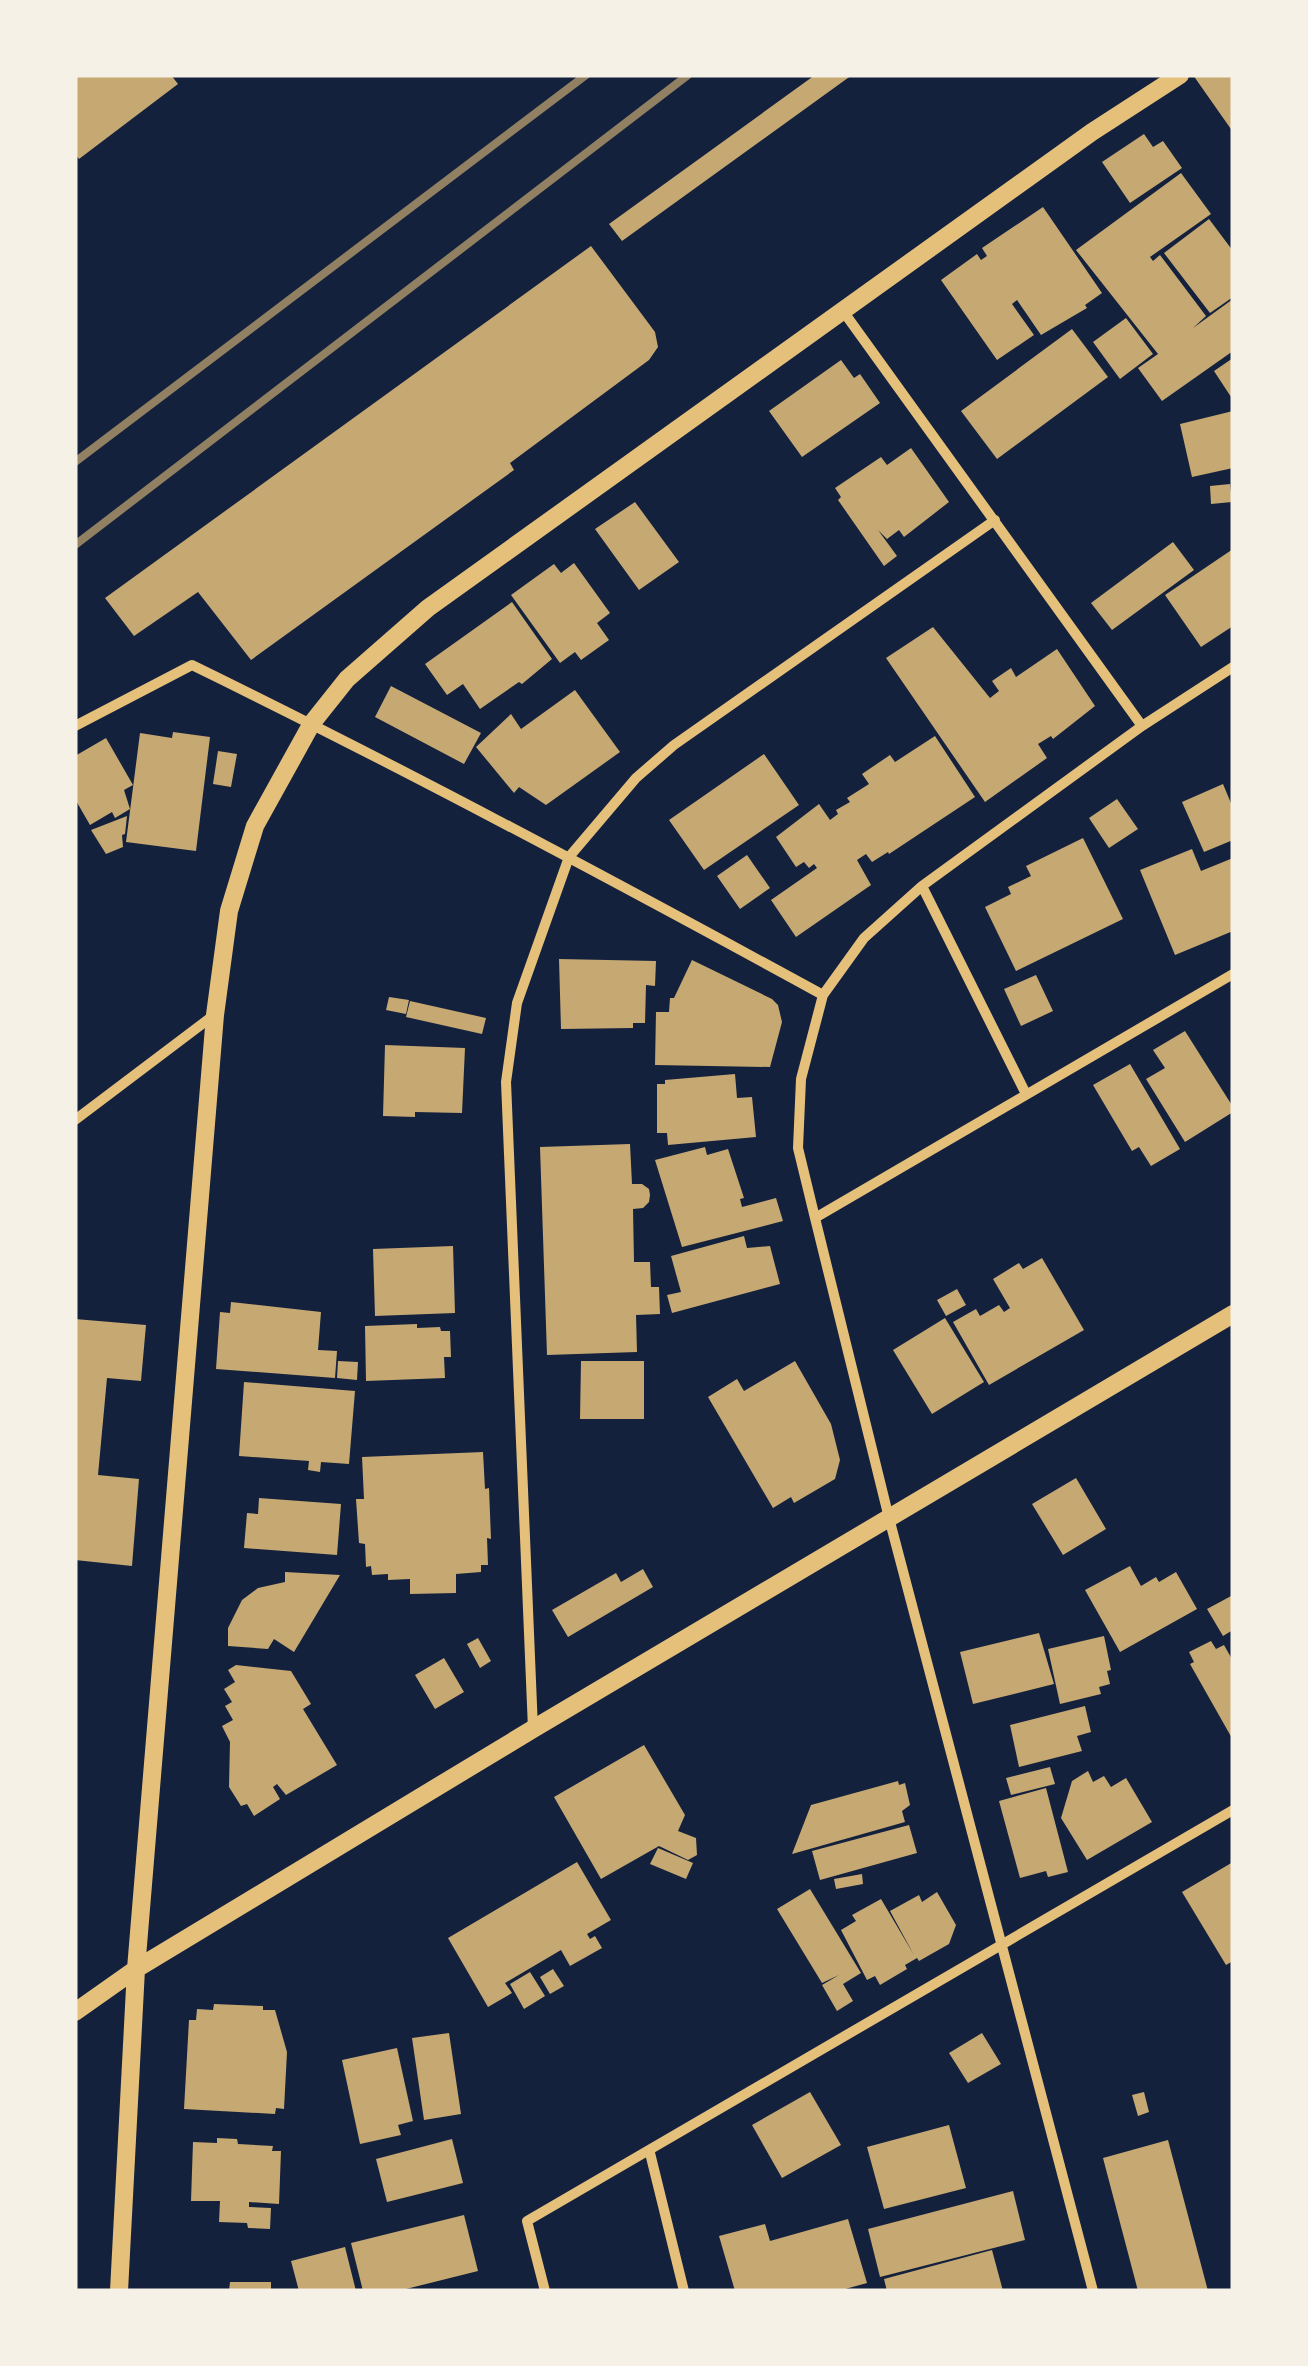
<svg xmlns="http://www.w3.org/2000/svg" width="1308" height="2366" viewBox="0 0 1308 2366" font-family="'Sofia Sans Condensed',sans-serif">
<style>
.building{fill:#c6a872}
.lines{fill:none;stroke-linecap:round;stroke-linejoin:round}
.minor{stroke:#e5c07b;stroke-width:10}
.tertiary{stroke:#e5c07b;stroke-width:18}
.rail{stroke:#918062;stroke-width:8}
</style>
<rect width="100%" height="100%" fill="#14213d"/>
<path class="building" d="M75,75H171L178,84L79,159L75,154Z
M815,75H852L622,241L609,224Z
M1193,75H1233V132Z
M1144,134L1153,147L1163,141L1182,168L1130,203L1102,162Z
M1181,173L1211,214L1150,257L1153,261L1160,255L1206,316L1193,328L1233,299V351L1162,401L1138,368L1158,354L1076,250Z
M1043,207L1102,293L1085,305L1087,308L1041,335L1017,300L1012,304L1034,335L997,360L941,280L977,254L981,260L987,256L982,248Z
M1209,219L1233,251V297L1210,313L1164,253Z
M591,246L655,332L658,347L649,360L510,463L514,470L251,660L198,592L134,636L105,598Z
M1126,318L1153,354L1120,379L1093,342Z
M1072,329L1108,377L997,459L961,411Z
M1233,358V400L1214,371Z
M841,360L854,378L860,374L880,403L802,457L769,411Z
M1233,411V468L1192,477L1180,424Z
M911,448L949,502L904,537L899,530L887,539L878,530L897,556L884,566L838,500L841,497L835,488L881,457L887,465Z
M1230,484L1232,502L1211,504L1210,486Z
M635,502L679,562L639,590L595,529Z
M1173,542L1194,570L1112,630L1091,603Z
M1233,549V626L1201,647L1165,595Z
M574,563L610,613L597,623L609,640L581,660L575,652L560,663L511,595L554,564L561,573Z
M512,602L552,659L522,684L519,682L480,709L463,684L447,695L425,664Z
M933,627L990,698L999,691L992,681L1011,668L1016,677L1057,649L1095,706L1053,739L1051,736L1038,744L1047,758L985,802L886,658Z
M391,686L481,733L464,764L375,717Z
M575,690L620,752L546,805L519,787L514,793L476,747L511,714L521,729Z
M173,732L210,737L196,851L126,842L140,733L172,738Z
M935,736L975,797L889,854L888,852L872,862L866,854L857,860L871,885L796,937L771,900L817,868L814,864L809,868L804,862L796,867L776,837L819,804L830,820L838,814L836,810L850,802L847,798L869,784L862,774L890,755L895,762Z
M106,738L133,785L124,790L130,809L115,818L112,812L90,825L75,799V756Z
M218,751L237,754L231,787L213,784Z
M764,754L799,805L704,870L669,820Z
M1223,784L1233,808V840L1204,852L1182,802Z
M1117,799L1138,829L1109,848L1089,818Z
M127,816L125,834L122,835L123,847L106,854L91,830Z
M1083,838L1123,919L1016,971L985,907L1011,894L1008,887L1031,876L1026,866Z
M1192,849L1201,871L1233,858V931L1175,955L1140,870Z
M747,855L770,888L740,909L717,876Z
M559,959L656,961L655,986L646,985L645,1023H633V1028L561,1029Z
M692,960L772,999L778,1005L782,1022L770,1067L655,1065L656,1012H669L670,998H674Z
M1036,975L1053,1011L1021,1026L1004,989Z
M389,997L409,1000L406,1014L386,1010Z
M410,1001L486,1018L482,1034L406,1017Z
M1185,1031L1233,1107V1112L1185,1142L1146,1079L1165,1068L1153,1050Z
M385,1045L465,1048L462,1113L415,1112V1117L383,1116Z
M1130,1064L1180,1149L1151,1166L1139,1147L1132,1151L1093,1085Z
M735,1074L737,1098L752,1097L756,1137L668,1145L667,1133H657V1084H665V1080Z
M630,1144L632,1184H642L649,1189L650,1195L649,1202L643,1208L633,1209L634,1262H650L651,1287H659L660,1314L636,1315L637,1352L547,1355L540,1147Z
M705,1147L707,1155L728,1149L744,1198L740,1199L742,1207L776,1198L783,1221L682,1247L655,1160Z
M744,1236L747,1248L770,1246L780,1284L672,1313L667,1295L681,1292L671,1256Z
M453,1246L455,1313L375,1316L373,1249Z
M1042,1258L1084,1330L989,1385L953,1322L976,1309L980,1316L999,1305L1004,1312L1010,1308L993,1279L1019,1263L1023,1269Z
M957,1289L966,1305L946,1316L937,1300Z
M231,1302L321,1312L318,1350L337,1351L335,1378L216,1369L220,1312L230,1313Z
M945,1318L984,1382L932,1414L893,1350Z
M75,1319L146,1325L141,1381L107,1378L98,1475L139,1479L132,1566L75,1560Z
M417,1324V1328L440,1327L441,1331H450L451,1357H444L445,1378L366,1381L365,1326Z
M338,1361L358,1362L357,1380L337,1378Z
M581,1361H644V1419H580Z
M795,1361L831,1424L840,1460L835,1479L794,1503L791,1497L773,1508L708,1397L737,1379L744,1391Z
M244,1382L355,1391L349,1464L321,1462L320,1472L308,1470L309,1461L239,1456Z
M483,1452L485,1489L489,1488L491,1539L487,1538L488,1565H481V1572L456,1574V1593L410,1594V1579L388,1580V1574L372,1575L371,1566L366,1567L365,1544L359,1543L356,1499H364L362,1457Z
M1076,1478L1106,1529L1063,1555L1032,1504Z
M259,1498L341,1504L337,1555L244,1548L247,1513L258,1514Z
M1130,1566L1141,1586L1156,1577L1159,1582L1176,1572L1197,1609L1120,1652L1085,1590Z
M643,1569L653,1587L568,1637L552,1610L616,1573L621,1582Z
M285,1572L340,1575L294,1652L274,1639L268,1649L228,1646V1628L242,1600L258,1588L285,1582Z
M1233,1595V1630L1223,1636L1207,1609Z
M1039,1633L1054,1684L973,1704L960,1652Z
M1104,1636L1111,1670L1107,1671L1110,1684L1099,1687L1101,1694L1060,1704L1048,1649Z
M478,1638L491,1661L480,1668L467,1644Z
M1211,1641L1216,1649L1224,1645L1233,1661V1740L1190,1664L1194,1662L1189,1652Z
M444,1658L464,1692L435,1709L415,1675Z
M236,1665L291,1671L311,1704L303,1709L337,1765L286,1795L277,1784L273,1787L280,1799L254,1816L247,1804L241,1806L229,1787L230,1742L222,1726L233,1720L225,1706L232,1702L224,1689L235,1682L228,1670Z
M1085,1706L1091,1732L1077,1736L1082,1751L1019,1767L1010,1725Z
M644,1745L685,1815L678,1831L696,1838L697,1855L688,1860L659,1846L601,1879L554,1797Z
M1050,1767L1055,1784L1011,1795L1006,1778Z
M1088,1771L1093,1782L1104,1776L1111,1787L1126,1778L1152,1822L1087,1860L1061,1818L1072,1781Z
M898,1781L899,1785L905,1783L910,1805L902,1811L905,1822L792,1854L811,1805Z
M1046,1788L1068,1872L1048,1877L1046,1871L1020,1878L999,1801Z
M909,1825L917,1853L820,1880L812,1851Z
M658,1848L693,1863L686,1879L650,1864Z
M577,1862L611,1920L587,1934L590,1939L595,1936L602,1948L570,1966L561,1950L505,1983L512,1993L488,2007L448,1938Z
M1233,1862V1961L1226,1965L1182,1892Z
M862,1874L863,1884L836,1889L834,1879Z
M810,1889L861,1973L843,1984L853,2001L837,2011L822,1985L839,1975L822,1983L777,1909Z
M937,1892L956,1925L949,1944L919,1961L917,1958L905,1965L907,1969L880,1985L875,1976L867,1980L841,1930L856,1921L852,1915L881,1899L914,1955L890,1911L919,1895L922,1902Z
M553,1969L564,1986L550,1994L540,1977Z
M530,1972L545,1996L524,2009L510,1984Z
M214,2004L263,2006V2010H275L287,2052L284,2109L276,2108L275,2114L184,2109L189,2020H196L197,2009L213,2010Z
M449,2033L461,2114L424,2120L412,2038Z
M982,2033L1001,2064L968,2083L949,2053Z
M397,2048L413,2121L398,2125L401,2135L360,2144L342,2060Z
M810,2092L841,2145L782,2178L752,2125Z
M1144,2092L1149,2112L1138,2116L1132,2095Z
M949,2125L966,2188L884,2209L867,2147Z
M217,2138L237,2139L238,2144L273,2146L272,2151H281L279,2204L249,2202V2207L271,2208L270,2229L248,2228L247,2223L219,2222L220,2201H191L193,2142L217,2143Z
M452,2139L463,2183L387,2202L376,2159Z
M1168,2140L1208,2291H1138L1103,2158Z
M1013,2191L1025,2240L880,2277L868,2229Z
M464,2215L478,2271L398,2291H363L351,2243Z
M848,2219L867,2283L838,2291H735L719,2236L765,2224L770,2241Z
M345,2247L356,2291H299L291,2261Z
M992,2250L1003,2291H887L884,2279Z
M230,2282H271V2291H229Z"/>
<g class="lines">
<path class="minor" d="M843,311L1142,726
M75,726L192,665C405,769 614,881 823,995
M922,886L1026,1094
M75,1120L214,1015
M815,1218L1233,974
M533,1729L506,1082L517,1003L569,857L636,778L674,745L995,520
M650,2153L684,2291
M545,2291L527,2221L1233,1810
M1093,2291L889,1518L815,1218L798,1148L801,1079L823,995L864,938L922,886L1142,726L1233,667"/>
<path class="tertiary" d="M75,2012L136,1969L533,1729L1233,1314
M119,2291L136,1969L215,1015L229,911L255,826L312,723L347,679L428,608L1092,132L1180,75"/>
<path class="rail" d="M75,462L586,75
M75,545L688,75"/>
</g>
<rect width="1308" height="2366" fill="none" stroke="#f6f1e7" stroke-width="155"/>
</svg>
